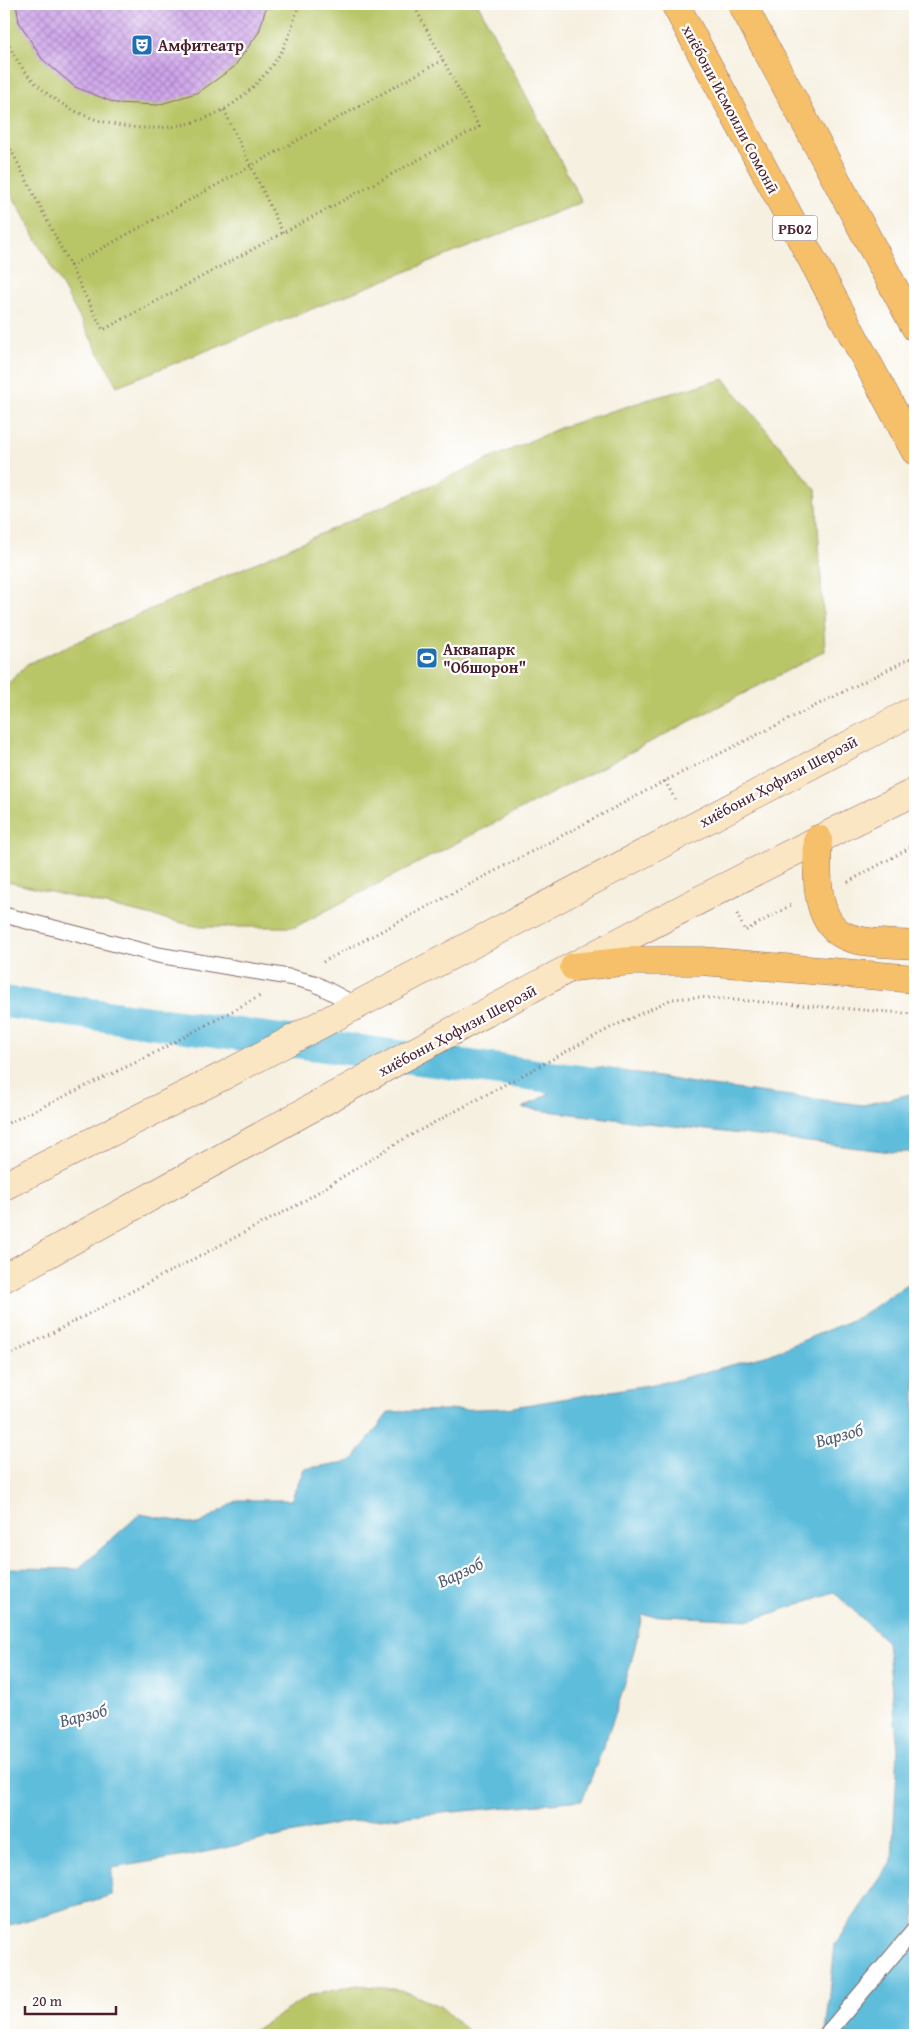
<svg xmlns="http://www.w3.org/2000/svg" width="919" height="2039" viewBox="0 0 919 2039" font-family="'Gentium Book Plus',serif">
<style>
.green{fill:#b9c668;stroke:#82724a}
.water{fill:#5ebddc;stroke:#546e84}
.lines{fill:none;stroke-linecap:round;stroke-linejoin:round}
.canal{stroke:#5ebddc;stroke-width:32}
.building{fill:url(#building-cross-hatch)}
.lane-casing{stroke:#86686a;stroke-width:17}
.secondary-casing{stroke:#86686a;stroke-width:29}
.highway-casing{stroke:#86686a;stroke-width:29}
.path{stroke:#86686a;stroke-width:3;stroke-dasharray:1 4;stroke-linecap:butt}
.lane{stroke:#fff;stroke-width:15}
.secondary{stroke:#fbe6c4;stroke-width:28}
.highway{stroke:#f6c06b;stroke-width:28}
.labels{text-anchor:middle;dominant-baseline:central;stroke-width:4.5;stroke-linejoin:round;paint-order:stroke}
.shield{fill:#fff;stroke:#80626b;stroke-width:1}
.shield-label{font-size:15px;font-weight:bold;fill:#4a1f2b}
.poi-label{font-size:16px;font-weight:bold;fill:#4a1f2b;stroke:#fff;text-anchor:start}
.street-label{font-size:16px;fill:#4a1f2b;stroke:#fff}
.water-label{font-size:18px;font-style:italic;fill:#525e72;stroke:#fff}
</style>
<defs>
<pattern id="building-cross-hatch" width="8" height="8" patternUnits="userSpaceOnUse" patternTransform="scale(1.25)"><rect width="8" height="8" fill="#cda3ea"/><path d="M0 0l8 8M0 8l8-8" fill="none" stroke="#a884be"/></pattern>
</defs>
<rect width="100%" height="100%" fill="#fff"/>
<filter id="ink" filterUnits="userSpaceOnUse"><feTurbulence type="fractalNoise" baseFrequency=".02" numOctaves="2"/><feDisplacementMap in="SourceGraphic" scale="10" xChannelSelector="R" yChannelSelector="G"/><feConvolveMatrix kernelMatrix="1 2 1 2 8 2 1 2 1" color-interpolation-filters="sRGB"/></filter>
<filter id="wash" filterUnits="userSpaceOnUse"><feTurbulence type="fractalNoise" baseFrequency=".0096" numOctaves="4" result="noise"/><feDisplacementMap in="SourceGraphic" scale="20" xChannelSelector="R" yChannelSelector="G"/><feGaussianBlur stdDeviation="1.12" result="paint"/><feColorMatrix in="noise" values="0 0 0 0 0 0 0 0 0 0 0 0 0 0 0 0 0 1.4 0 .05"/><feComposite in="paint" operator="in"/></filter>
<g filter="url(#wash)">
<rect width="100%" height="100%" fill="#f6f0e0"/>
<path class="green" d="M4,4H478L582,202L117,386L4,180Z
M724,379L816,490L825,651L295,927H200L4,881V688L27,664L562,427L650,399Z
M357,1985L402,1990L441,2007L472,2035H247L309,1996Z"/>
<path class="water" d="M598,1067L711,1086L863,1105L915,1093V1147L911,1152H892L522,1108Z
M915,1279V2035H826L835,1944L892,1861L898,1749L887,1642L834,1592L752,1620L642,1615C629,1681 608,1738 582,1800L346,1822L191,1855L112,1868V1895L4,1927V1568L78,1569L140,1514L198,1525L238,1500H291L304,1469L352,1461L389,1412L507,1408L672,1381L769,1355L861,1316Z"/>
<g class="lines">
<path class="canal" d="M4,1002L616,1086"/>
</g>
<g id="blocks">
<path class="building" d="M16,4H267L259,32L234,67L199,92L158,105L115,103L75,87L42,59L19,22Z"/>
</g>
</g>
<g filter="url(#ink)">
<use href="#blocks" fill-opacity="0" stroke="#86686a" stroke-width="1"/>
<g class="lines">
<g class="lane-casing">
<path id="lane" d="M4,915L158,955L294,978L314,983L356,1005
M826,2035L915,1929"/>
</g>
<g class="secondary-casing">
<path id="secondary" d="M4,1186L225,1075L915,710
M4,1278C305,1112 605,942 915,792"/>
</g>
<g class="highway-casing">
<path id="highway" d="M675,4L915,451
M742,4L915,327
M818,839C817,867 813,920 843,935C863,945 893,943 915,945
M574,967L630,961H702L915,979"/>
</g>
<path class="path" d="M4,32C32,119 147,152 223,110C247,97 277,65 287,40C292,29 295,16 299,4
M224,110L283,233
M4,136L103,330L479,127L413,4
M70,266L443,60
M665,781L675,799
M848,882L915,845
M737,914L745,931L791,905
M323,962L665,781L915,656
M4,1125L143,1059L260,996
M4,1358L299,1204L400,1141L612,1027L672,999L697,997L915,1014"/>
<use href="#lane" class="lane"/>
<use href="#secondary" class="secondary"/>
<use href="#highway" class="highway"/>
</g>
</g>
<defs>
<g id="theatre-square" transform="scale(1.125)"><rect x="-9" y="-9" width="18" height="18" rx="4" fill="#1f6fb2" stroke="#fff"/><path d="M-5-5.5Q0-4 5-5.5V0Q5 5 0 6Q-5 5-5 0ZM-3.3-2.5H-1v1.5H-3.3ZM1-2.5H3.3v1.5H1ZM-2.8 1Q0 5.5 2.8 1Z" fill="#fff"/></g>
<g id="stadium-square" transform="scale(1.125)"><rect x="-9" y="-9" width="18" height="18" rx="4" fill="#1f6fb2" stroke="#fff"/><path d="M0-5a6.5 5 0 1 0 0 10a6.5 5 0 1 0 0-10ZM-3.5-1.8h7v3.6h-7Z" fill="#fff"/></g>
</defs>
<g fill-rule="evenodd">
<use href="#theatre-square" x="142" y="45"/>
<use href="#stadium-square" x="427" y="658"/>
</g>
<g class="labels">
<rect class="shield" x="772.5" y="215.5" width="45" height="25" rx="4"/>
<g class="shield-label">
<text x="795" y="228">РБ02</text>
</g>
<g class="poi-label">
<text x="158" y="45">Aмфитеатр</text>
<text x="443" y="649">Аквапарк<tspan x="443" dy="18">"Обшорон"</tspan></text>
</g>
<g class="street-label">
<text transform="translate(731 109) rotate(62)">хиёбони Исмоили Сомонӣ</text>
<text transform="translate(778 781) rotate(-28)">хиёбони Ҳофизи Шерозӣ</text>
<text transform="translate(457 1030) rotate(-28)">хиёбони Ҳофизи Шерозӣ</text>
</g>
<g class="water-label">
<text transform="translate(839 1435) rotate(-15)">Варзоб</text>
<text transform="translate(460 1572) rotate(-25)">Варзоб</text>
<text transform="translate(83 1715) rotate(-14)">Варзоб</text>
</g>
</g>
<rect width="919" height="2039" fill="none" stroke="#fff" stroke-width="20"/>
<path d="M25 2006v8h91v-8" fill="none" stroke="#4a1f2b" stroke-width="2.5"/>
<text x="32" y="2006" font-size="15" fill="#4a1f2b" stroke="#ffffff" stroke-width="4" paint-order="stroke">20 m</text>
</svg>
